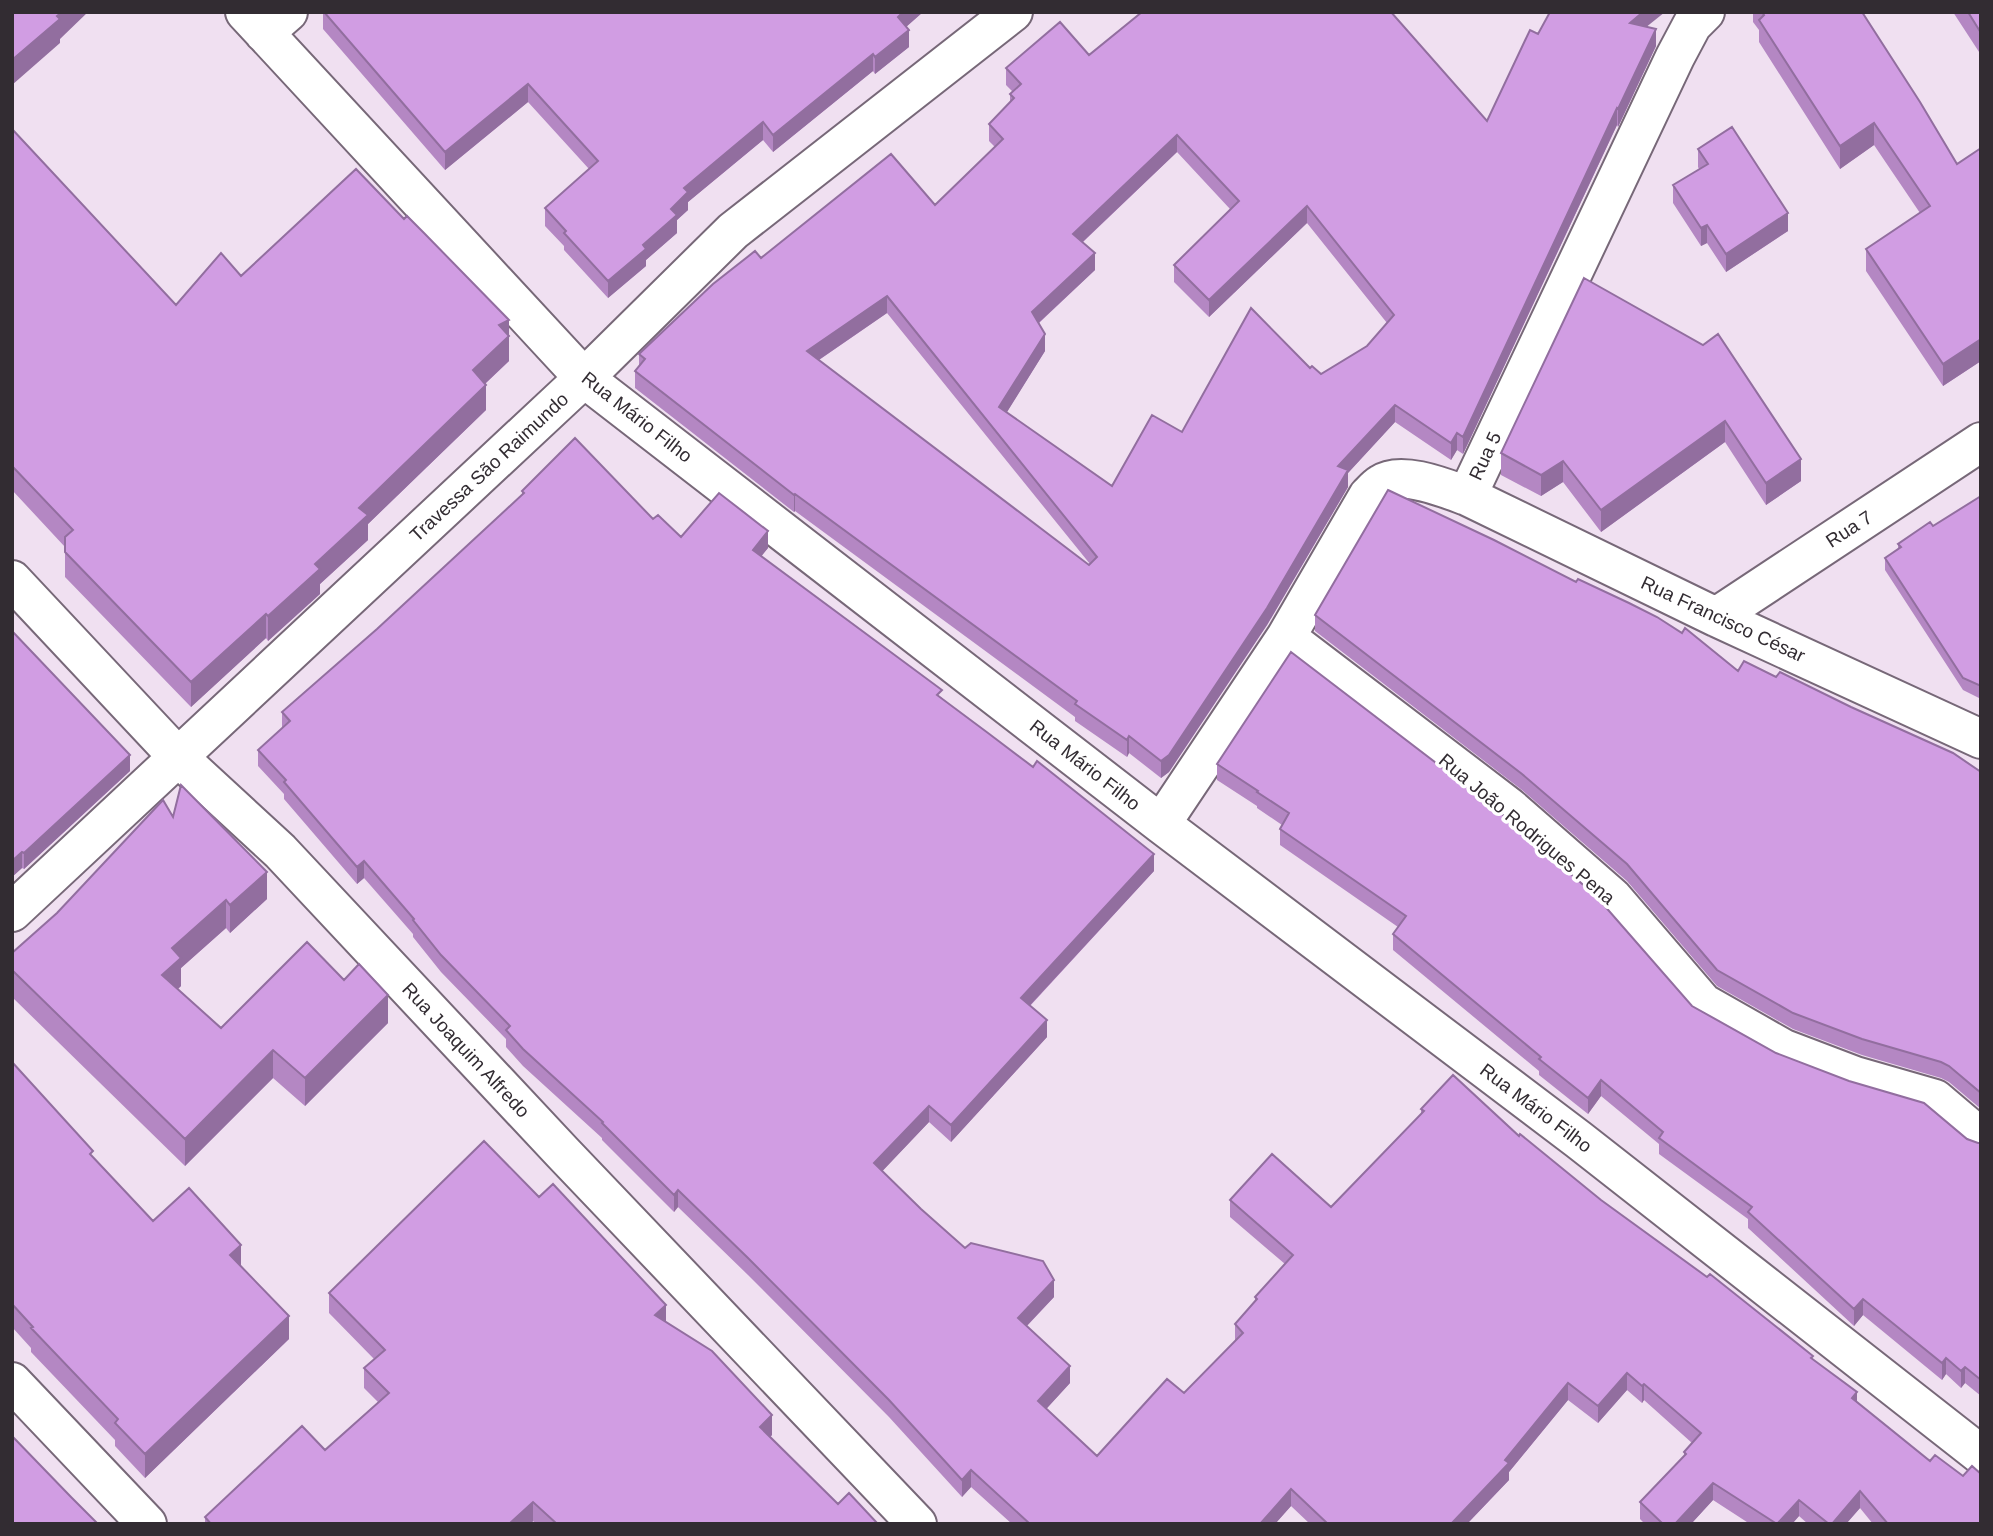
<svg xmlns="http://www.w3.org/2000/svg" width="1993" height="1536" viewBox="0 0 1993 1536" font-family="Arial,sans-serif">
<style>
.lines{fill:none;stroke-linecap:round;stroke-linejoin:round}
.minor-casing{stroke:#776878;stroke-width:42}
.minor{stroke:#fff;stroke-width:38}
.wall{fill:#b487c3;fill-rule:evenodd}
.shaded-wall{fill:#926e9f}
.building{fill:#d19de3;stroke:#926e9f;stroke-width:2;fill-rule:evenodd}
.labels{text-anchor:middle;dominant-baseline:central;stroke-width:7;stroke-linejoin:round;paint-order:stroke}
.street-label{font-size:19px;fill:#322c32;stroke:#fff}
</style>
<rect width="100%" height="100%" fill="#f0e0f1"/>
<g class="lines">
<g class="minor-casing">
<path id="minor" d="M245,12L584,378L1161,824L1579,1140L1981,1455
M264,33L288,12
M1467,496L1675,57L1692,25L1705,12
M12,580L178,757L280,851L563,1153L917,1524
M1716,617L1981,442
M1286,637L1509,807L1612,897L1703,1003L1784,1049L1855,1076L1935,1099L1981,1138
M1161,824L1286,637L1368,496C1372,492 1376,487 1381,484C1401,470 1445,488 1467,496L1716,617L1981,739
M12,912L584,378L733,231L1013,12
M12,1382L147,1524"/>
</g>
<use href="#minor" class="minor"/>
</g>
<path class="wall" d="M323,12H923L906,27L909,47L875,74L873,71L773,152L763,140L688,202V210L677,220V233L646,260V266L608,298L564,250V246L545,226V208L589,169L528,102L445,170L323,29Z
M1753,12H1862L1957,164L1981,148V361L1943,386L1866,271V249L1920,213L1874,145L1840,169L1759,42V30L1753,22Z
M1953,12H1981V55Z
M1646,27L1656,46L1618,127L1617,125L1463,454L1457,450L1451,460L1395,422L1348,473V487L1267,625L1169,772L1161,778L1129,753L1127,757L1075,721V717L795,511L794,512L635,388V371L639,367V354L761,258L935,205L995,147L989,141V124L1010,102V94L1013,92L1006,85V68L1089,55L1487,121L1538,34ZM1177,152L1230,209L1174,265V282L1209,317L1307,223L1387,323L1367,346L1321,374L1310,368L1182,432L1112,486L1006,413L1045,351L1039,323L1095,270L1083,242ZM887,313L1090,564L1089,565L819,360Z
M12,129L176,305L241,276L404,219L509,320V361L485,384L486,410L368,524V540L320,584V594L268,641L266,638L191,707L65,577V547L12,490Z
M1698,149L1788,231L1726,272L1707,243L1701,246L1673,203V185L1699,169L1698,167Z
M1584,278L1801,481L1766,505L1725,442L1601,532L1563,482L1541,496L1501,475V453Z
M522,491L653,519L681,537L768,548L761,556L942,698L1154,871L1030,1006L1047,1037L951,1142L929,1122L882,1171L921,1209L965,1248L1054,1297L1027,1326L1070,1383L1046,1409L1097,1456L1184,1393L1235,1341V1324L1255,1301V1297L1285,1264L1230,1217V1200L1331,1207L1421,1114V1109L1519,1136L1601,1200L1813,1359L1981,1524H1873L1860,1508L1846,1524H1808L1799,1516L1792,1524H1750L1713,1500L1691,1524H1645L1640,1519V1502L1684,1456V1452L1692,1443L1644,1400L1642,1403L1627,1390L1598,1423L1568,1400L1509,1472V1480L1467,1524H1310L1291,1506L1275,1524H1012L971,1487L962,1497L889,1417L748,1275L678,1207L674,1212L602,1140V1138L523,1066L506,1047V1039L441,972L413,937V934L364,878L357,884L284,799V794L258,766V750L282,728V712L377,629L522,495Z
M1981,496V699L1963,690L1885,570V558L1898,549V544L1933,526Z
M1315,615L1776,677L1981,772V1109L1949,1082L1941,1078L1862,1055L1793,1029L1717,986L1627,881L1522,790L1315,631Z
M12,631L130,771L24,869L22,868L12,877Z
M1217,764L1692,1006L1776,1053L1978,1143H1981V1396L1965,1383L1961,1388L1946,1374L1942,1380L1863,1315L1854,1326L1748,1228V1219L1659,1154V1144L1601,1096L1588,1114L1539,1075V1071L1393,950V934L1398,927L1280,845V829L1282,825L1257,808V806L1217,780Z
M173,817L267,899L230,933L226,928L181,968V986L178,989L221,1028L344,980L388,1023L305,1106L273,1078L185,1166L12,997V953Z
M12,1062L93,1158L153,1221L241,1267L289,1339L145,1478L115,1446V1440L31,1352V1348L12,1327Z
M539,1197L666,1322L772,1435L770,1437L838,1504L878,1524H536L533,1521L531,1524H205V1517L325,1450L378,1402L364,1388V1368L374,1359L329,1313V1293Z"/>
<path class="shaded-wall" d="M62,12H88L60,39V43L12,85V60Z
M903,12H923L898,34V17Z
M1643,12H1665L1630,40V23Z
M1656,29V46L1618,127V109Z
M909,30V47L875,74V57Z
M873,54V71L773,152V135Z
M528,84V102L445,170V152Z
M1617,108V125L1463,454V437Z
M763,122V140L688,202V210L677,220V233L646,260V266L608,298V281L643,245L671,209L684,188Z
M1874,123V145L1840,169V146Z
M1177,135V152L1073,251V234Z
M1307,206V223L1209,317V300Z
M1788,213V231L1726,272V254Z
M1707,225V243L1701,246V228Z
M1095,253V270L1032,329V312Z
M887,296V313L807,368V351Z
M509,320V361L473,395V370L499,325Z
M1045,334V351L999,425V407Z
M1981,339V361L1943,386V364Z
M486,385V410L368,524V540L320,584V594L268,641V616L315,564L359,508Z
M1395,405V422L1348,473V487L1267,625L1169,772L1161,778V761L1338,466Z
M1725,421V442L1601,532V510Z
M1457,433V450L1451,460V443Z
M1801,459V481L1766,505V483Z
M1563,461V482L1541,496V475Z
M795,494V511L794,512V495Z
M768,531V548L753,567V550Z
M266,614V638L191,707V682Z
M1129,736V753L1127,757V740Z
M130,755V771L24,869V853Z
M22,852V868L12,877V861Z
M1154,854V871L1021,1015V998Z
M364,861V878L357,884V867Z
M267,872V899L230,933V905Z
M226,900V928L181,968V986L162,1003V975L172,948Z
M388,995V1023L305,1106V1078Z
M1047,1020V1037L951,1142V1125Z
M273,1050V1078L185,1166V1139Z
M1601,1080V1096L1588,1114V1098Z
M929,1106V1122L874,1180V1163Z
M678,1190V1207L674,1212V1195Z
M241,1245V1269L230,1255Z
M1054,1280V1297L1018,1335V1318Z
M1863,1299V1315L1854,1326V1309Z
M666,1305V1324L655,1315Z
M289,1316V1339L145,1478V1454Z
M1946,1358V1374L1942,1380V1363Z
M1070,1366V1383L1038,1418V1401Z
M1965,1367V1383L1961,1388V1371Z
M1627,1373V1390L1598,1423V1406Z
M1568,1383V1400L1509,1472V1480L1467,1524H1451Z
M1644,1384V1400L1642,1403V1386Z
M1857,1392V1409L1852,1398Z
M772,1415V1435L760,1447V1427Z
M971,1470V1487L962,1497V1480Z
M1713,1483V1500L1691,1524H1675Z
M1291,1489V1506L1275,1524H1260Z
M1860,1491V1508L1846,1524H1832Z
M1799,1500V1516L1792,1524H1778Z
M533,1502V1521L531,1524H509Z"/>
<path class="building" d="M12,12H62L57,16L60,19L12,60Z
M324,12H903L898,17L909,30L875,57L873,54L773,135L763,122L684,188L688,192L671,209L677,215L643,245L646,249L608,281L564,233L566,231L545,208L598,161L528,84L445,152Z
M1142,12H1391L1487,121L1530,30L1538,34L1550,12H1643L1630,23L1656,29L1618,109L1617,108L1463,437L1457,433L1451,443L1395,405L1338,466L1348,470L1267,608L1169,755L1161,761L1129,736L1127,740L1075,704L1077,701L795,494L794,495L635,371L645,359L639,354L713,284L755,251L761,258L891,154L935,205L1003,139L989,124L1014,98L1010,94L1021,84L1006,68L1060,22L1089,55ZM1177,135L1239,201L1174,265L1209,300L1307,206L1394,315L1367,346L1321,374L1312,366L1310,368L1251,308L1182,432L1152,415L1112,486L999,407L1045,334L1032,312L1095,253L1073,234ZM887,296L1097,557L1089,565L807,351Z
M1762,12H1862L1920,102L1957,164L1981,148V339L1943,364L1866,249L1930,206L1874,123L1840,146L1759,20L1764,15Z
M1968,12H1981V33Z
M1732,127L1788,213L1726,254L1707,225L1701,228L1673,185L1708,164L1698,149Z
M12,129L176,305L221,253L241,276L356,169L404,219L407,216L424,233L509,320L499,325L509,336L473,370L486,385L359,508L368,515L315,564L320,569L268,616L266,614L191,682L65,552V537L73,530L12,466Z
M1584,278L1703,345L1718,334L1801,459L1766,483L1725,421L1601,510L1563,461L1541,475L1501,453Z
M575,438L653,519L658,515L681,537L719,493L768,531L753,550L942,690L937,695L988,733L1033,767L1037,761L1154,854L1021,998L1047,1020L951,1125L929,1106L874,1163L921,1209L965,1248L971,1243L1043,1261L1054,1280L1018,1318L1070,1366L1038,1401L1097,1456L1167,1379L1184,1393L1243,1333L1235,1324L1257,1299L1255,1297L1293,1255L1230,1200L1272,1154L1331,1207L1424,1111L1421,1109L1453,1075L1519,1136L1520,1134L1601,1200L1707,1277L1710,1274L1813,1356L1811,1358L1857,1392L1852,1398L1930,1461L1935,1455L1963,1476L1972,1466L1981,1474V1524H1888L1860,1491L1832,1524H1829L1799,1500L1777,1524L1713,1483L1675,1524H1663L1640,1502L1686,1454L1684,1452L1701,1433L1644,1384L1642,1386L1627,1373L1598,1406L1568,1383L1505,1460L1509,1463L1451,1524H1328L1291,1489L1260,1524H1030L971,1470L962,1480L889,1400L748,1258L678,1190L674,1195L602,1123L603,1122L523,1049L506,1030L510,1026L441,955L413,920L414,919L364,861L357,867L284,782L286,780L258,750L290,721L282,712L377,629L524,493L522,491Z
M1388,490L1494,540L1576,582L1578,579L1629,603L1657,617L1682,633L1685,628L1738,671L1744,661L1776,677L1780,672L1851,707L1953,753L1981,772V1093L1949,1066L1941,1062L1862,1039L1793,1013L1717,970L1627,864L1522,774L1315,615Z
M1981,496V686L1963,678L1885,558L1901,547L1898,544L1930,522L1933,526Z
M12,631L130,755L24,853L22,852L12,861Z
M1291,652L1495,808L1596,896L1692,1006L1776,1053L1849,1081L1924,1103L1967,1139L1978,1143H1981V1380L1965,1367L1961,1371L1946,1358L1942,1363L1863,1299L1854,1309L1748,1212L1752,1207L1659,1138L1663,1132L1601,1080L1588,1098L1539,1059L1541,1057L1393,934L1406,916L1280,829L1289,813L1257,792L1258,791L1217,764Z
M181,785L267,872L230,905L226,900L172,948L181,958L162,975L221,1028L307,942L344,980L359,964L388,995L305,1078L273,1050L185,1139L12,970V953L57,913L163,800L173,817Z
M12,1062L93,1151L90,1154L153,1221L189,1188L241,1245L230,1255L289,1316L145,1454L115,1423L118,1419L31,1328L33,1327L12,1304Z
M484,1141L539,1197L553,1184L666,1305L655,1315L712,1351L772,1415L760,1427L838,1504L849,1493L878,1524H557L533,1502L509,1524H211L205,1517L302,1426L325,1450L389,1393L364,1368L385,1350L329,1293Z
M12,1436L71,1497L98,1524H12Z"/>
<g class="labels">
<g class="street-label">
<text transform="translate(637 417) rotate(38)">Rua Mário Filho</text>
<text transform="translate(1485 456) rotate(-65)">Rua 5</text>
<text transform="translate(489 467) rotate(-43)">Travessa São Raimundo</text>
<text transform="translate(1849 529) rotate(-33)">Rua 7</text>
<text transform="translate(1723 619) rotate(25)">Rua Francisco César</text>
<text transform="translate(1085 765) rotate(38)">Rua Mário Filho</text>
<text transform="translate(1527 829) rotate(40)">Rua João Rodrigues Pena</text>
<text transform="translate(466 1050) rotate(47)">Rua Joaquim Alfredo</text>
<text transform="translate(1536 1108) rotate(37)">Rua Mário Filho</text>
</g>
</g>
<rect width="1993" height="1536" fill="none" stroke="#322c32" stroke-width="28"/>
</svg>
